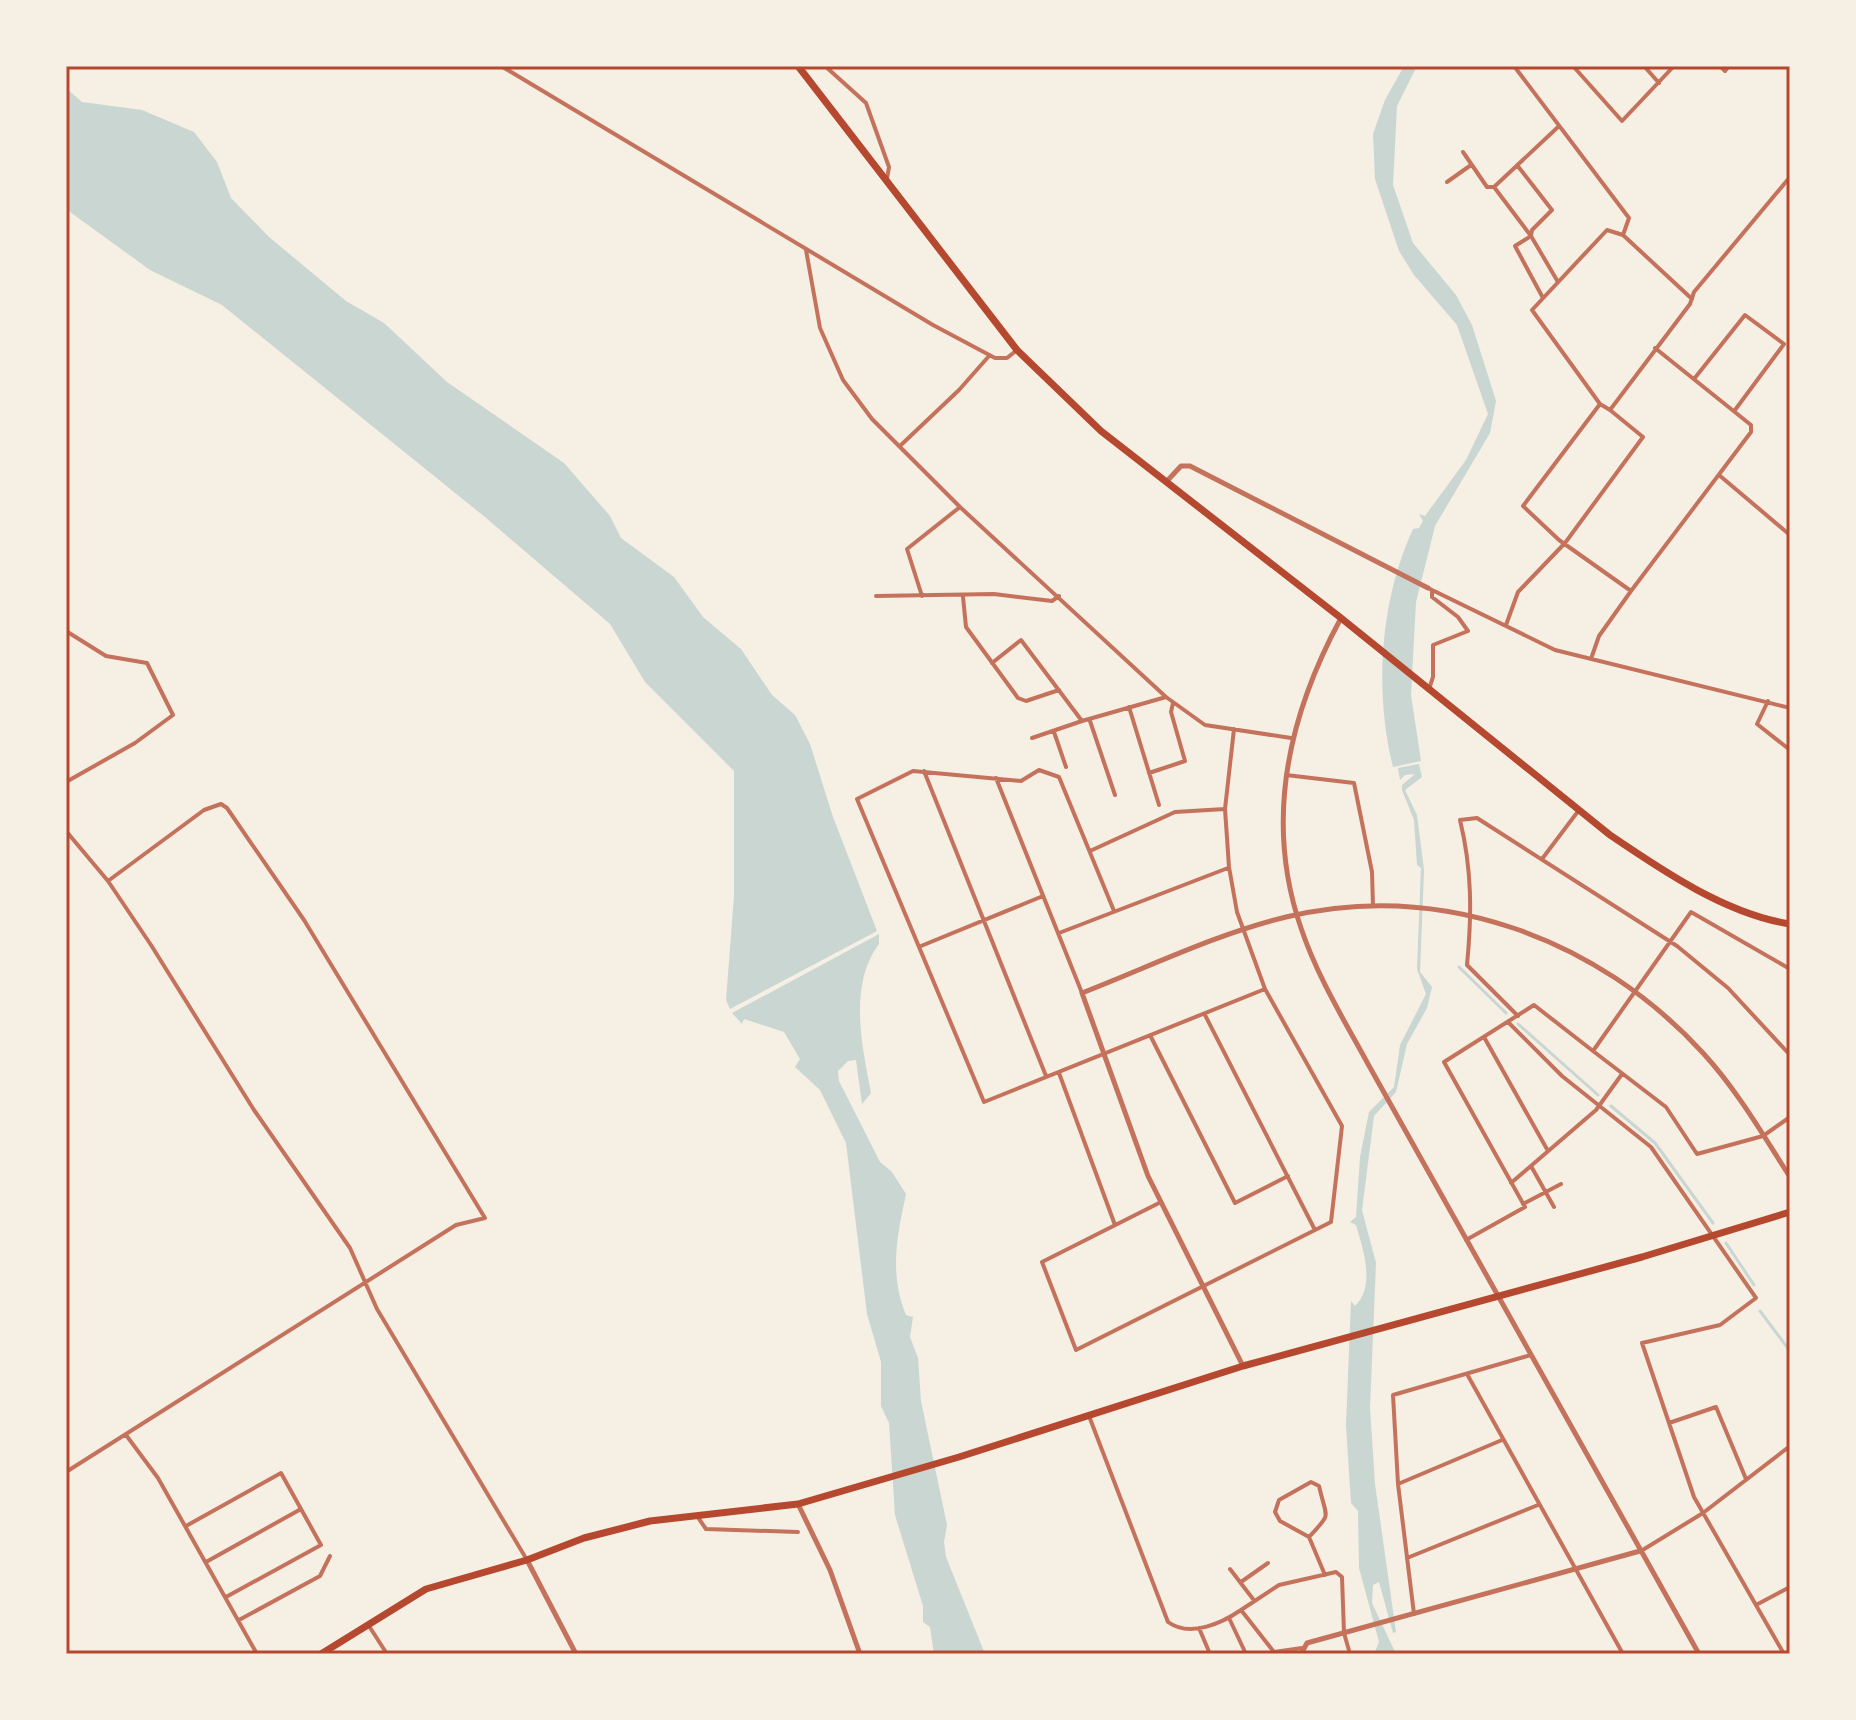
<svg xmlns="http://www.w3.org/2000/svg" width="1856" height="1720" viewBox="0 0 1856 1720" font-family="Overpass,sans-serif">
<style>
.water{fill:#c9d6d2}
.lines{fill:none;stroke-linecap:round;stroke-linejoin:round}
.stream{stroke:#c9d6d2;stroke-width:3}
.minor{stroke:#c5725c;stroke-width:4}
.tertiary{stroke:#c5725c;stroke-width:5}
.trunk{stroke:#b5482f;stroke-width:7}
.neatline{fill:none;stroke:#b5482f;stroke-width:3}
</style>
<rect width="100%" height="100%" fill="#f6efe4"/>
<path class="water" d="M1404,66H1417L1397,106L1393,185L1413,243L1456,295L1472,325L1496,401L1490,433L1435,526L1416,602L1411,695L1421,761L1393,767C1374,691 1380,601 1413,529L1419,528L1423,521L1419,514L1425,516L1466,460L1488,414L1457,325L1414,275L1399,251L1375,179L1373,134L1385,100Z
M66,88L82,102L142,110L194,132L217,162L231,198L269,237L346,301L384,323L447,382L564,463L610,516L621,538L674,577L703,617L741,649L772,695L795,715L810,744L833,817L877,931L730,1009L726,1000L734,896V771L645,682L610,624L485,517L222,305L150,270L66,209Z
M1419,764L1422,777L1405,790L1417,815L1424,870L1420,972L1432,987L1427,1008L1407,1044L1396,1092L1374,1116L1362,1210L1376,1263L1370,1408L1375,1484L1396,1632L1393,1633L1379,1582L1373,1585L1372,1603L1396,1654H1374L1379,1642L1359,1568L1358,1511L1351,1503L1346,1426L1351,1301L1355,1306C1376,1286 1363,1249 1356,1225L1350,1222L1356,1217L1360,1157L1369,1112L1394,1087L1400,1045L1426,994L1417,969L1421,868L1417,865L1414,820L1402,790V785L1415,774L1405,775L1400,780L1398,768Z
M879,934V944C848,985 862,1046 871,1093L862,1104L856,1060L848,1061L838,1071L839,1081L880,1162L892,1172L906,1194C897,1236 889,1274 906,1315L913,1317L910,1337L918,1358L921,1401L947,1525L944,1542L946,1557L985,1654H934L930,1627L923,1622V1606L895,1515L889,1423L881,1406V1362L867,1314L846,1143L820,1090L795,1067L800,1059L784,1032L744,1019L742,1024L732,1013Z"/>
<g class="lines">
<path class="stream" d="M1459,967L1506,1013
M1518,1024L1598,1095
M1611,1106L1655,1143L1713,1223
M1726,1243L1754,1285
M1760,1311L1790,1351"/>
<path class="minor" d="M501,66L933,325L995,358H1007L1017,350
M825,66L866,103L889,167L887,179
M1514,66L1629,218L1623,235
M1573,66L1622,121L1674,66
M1644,66L1659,83
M1720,66L1725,71L1729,66
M1463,152L1487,187H1494
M1517,165L1552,210L1532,230L1531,236L1515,246L1543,298
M1447,182L1471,165
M806,250L820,328L843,380L872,419L960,507L1166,697L1205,725L1291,738
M1558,282L1531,236L1494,187L1558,127
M1694,379L1745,315L1784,344L1735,410
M1600,404L1523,506L1559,540L1631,591
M1610,410L1600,404L1532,310L1607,230L1623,235L1692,299
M901,445L959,390L989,356
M1719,475L1790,535
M1428,588L1555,650L1790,708
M876,596L994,594L1052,601L1059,596
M922,596L907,549L960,507
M963,597L966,627L1018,698L1026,701L1059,690
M1506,625L1518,592L1565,543L1643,437L1610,410L1690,304L1694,292L1790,177
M66,631L106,656L147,663L173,715L135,743L66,782
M1592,656L1599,636L1631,591L1751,432V425L1655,348
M992,663L1021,640L1082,721L1166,697
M1429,689L1433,677V645L1468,631L1458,617L1432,597V590
M1768,701L1757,724L1790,750
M1129,707L1159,805
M1090,721L1115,795
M1054,732L1066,767
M1032,738L1082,721
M924,771L1046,1076
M1149,773L1185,761L1171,712L1173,703
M1286,775L1354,783L1372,872L1373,906
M996,778L1082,993
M66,831L108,881L151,945L254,1110L350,1248L377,1309L527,1560
M1090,851L1175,812L1225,809
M1542,859L1579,810
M1114,911L1059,777L1039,770L1021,781L913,771L857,799L984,1102L1265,989
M1059,933L1228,868
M921,946L1043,896
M1790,969L1691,912L1593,1051L1666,1107L1697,1154L1763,1136L1790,1117
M1205,1015L1315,1230
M1518,1016L1467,965C1472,914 1472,869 1460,820L1477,818L1677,946L1728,988L1790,1055
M1508,1022L1562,1076L1651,1147L1756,1298L1720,1325L1642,1343L1694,1497L1784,1654
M1151,1037L1235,1203L1288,1176
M1484,1037L1548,1151
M1059,1073L1115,1225
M1531,1166L1554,1207
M1511,1183L1596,1110L1622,1074
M1161,1202L1042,1262L1076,1350L1331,1222L1342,1126L1265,989L1237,912L1229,867L1225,809L1234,729
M1523,1204L1561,1184
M1466,1240L1525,1207L1444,1062L1534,1005L1593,1051
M1467,1374L1623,1654
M1089,1416L1168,1622C1190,1638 1222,1623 1241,1610L1274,1652L1302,1648
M1669,1423L1716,1407L1746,1479
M126,1435L158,1478L257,1654
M66,1472L456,1225L485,1218L304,920L227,808L221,804L204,810L108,881
M1398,1484L1502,1440
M697,1516L706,1529L798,1532
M186,1526L281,1473L321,1545L226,1597
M1309,1537C1332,1512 1327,1521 1319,1486L1311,1482L1279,1500L1275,1512L1280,1521L1309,1537L1325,1575
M1641,1551L1703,1513L1790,1446
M1407,1558L1538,1505
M206,1562L301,1509
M1230,1569L1253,1599
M1241,1582L1268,1563
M1756,1605L1790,1587
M1241,1610L1279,1585L1336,1572L1342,1577L1344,1633L1350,1654
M1414,1614L1398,1484L1393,1395L1531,1355
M1229,1618L1246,1654
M239,1620L320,1576L330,1556
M369,1626L387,1654
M1199,1628L1210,1654"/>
<path class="tertiary" d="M1167,481L1181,466H1190L1428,588
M1341,618C1289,714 1264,821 1301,928C1317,976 1344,1020 1368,1064L1699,1654
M1243,1366L1148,1176L1082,993C1149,967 1216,934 1286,917C1441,880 1598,938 1703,1053C1737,1090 1763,1135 1790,1177
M798,1504L830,1570L860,1654
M527,1560L576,1654
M1301,1654L1307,1643L1640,1551"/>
<path class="trunk" d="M798,66L1017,350L1101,431L1341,618L1610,835C1663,871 1726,914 1790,924
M321,1654L426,1589L527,1560L584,1538L650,1521L798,1504L959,1457L1243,1366L1642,1257L1790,1212"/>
</g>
<rect width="1856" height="1720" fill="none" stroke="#f6efe4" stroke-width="136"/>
<rect x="68" y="68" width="1720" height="1584" class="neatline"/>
</svg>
